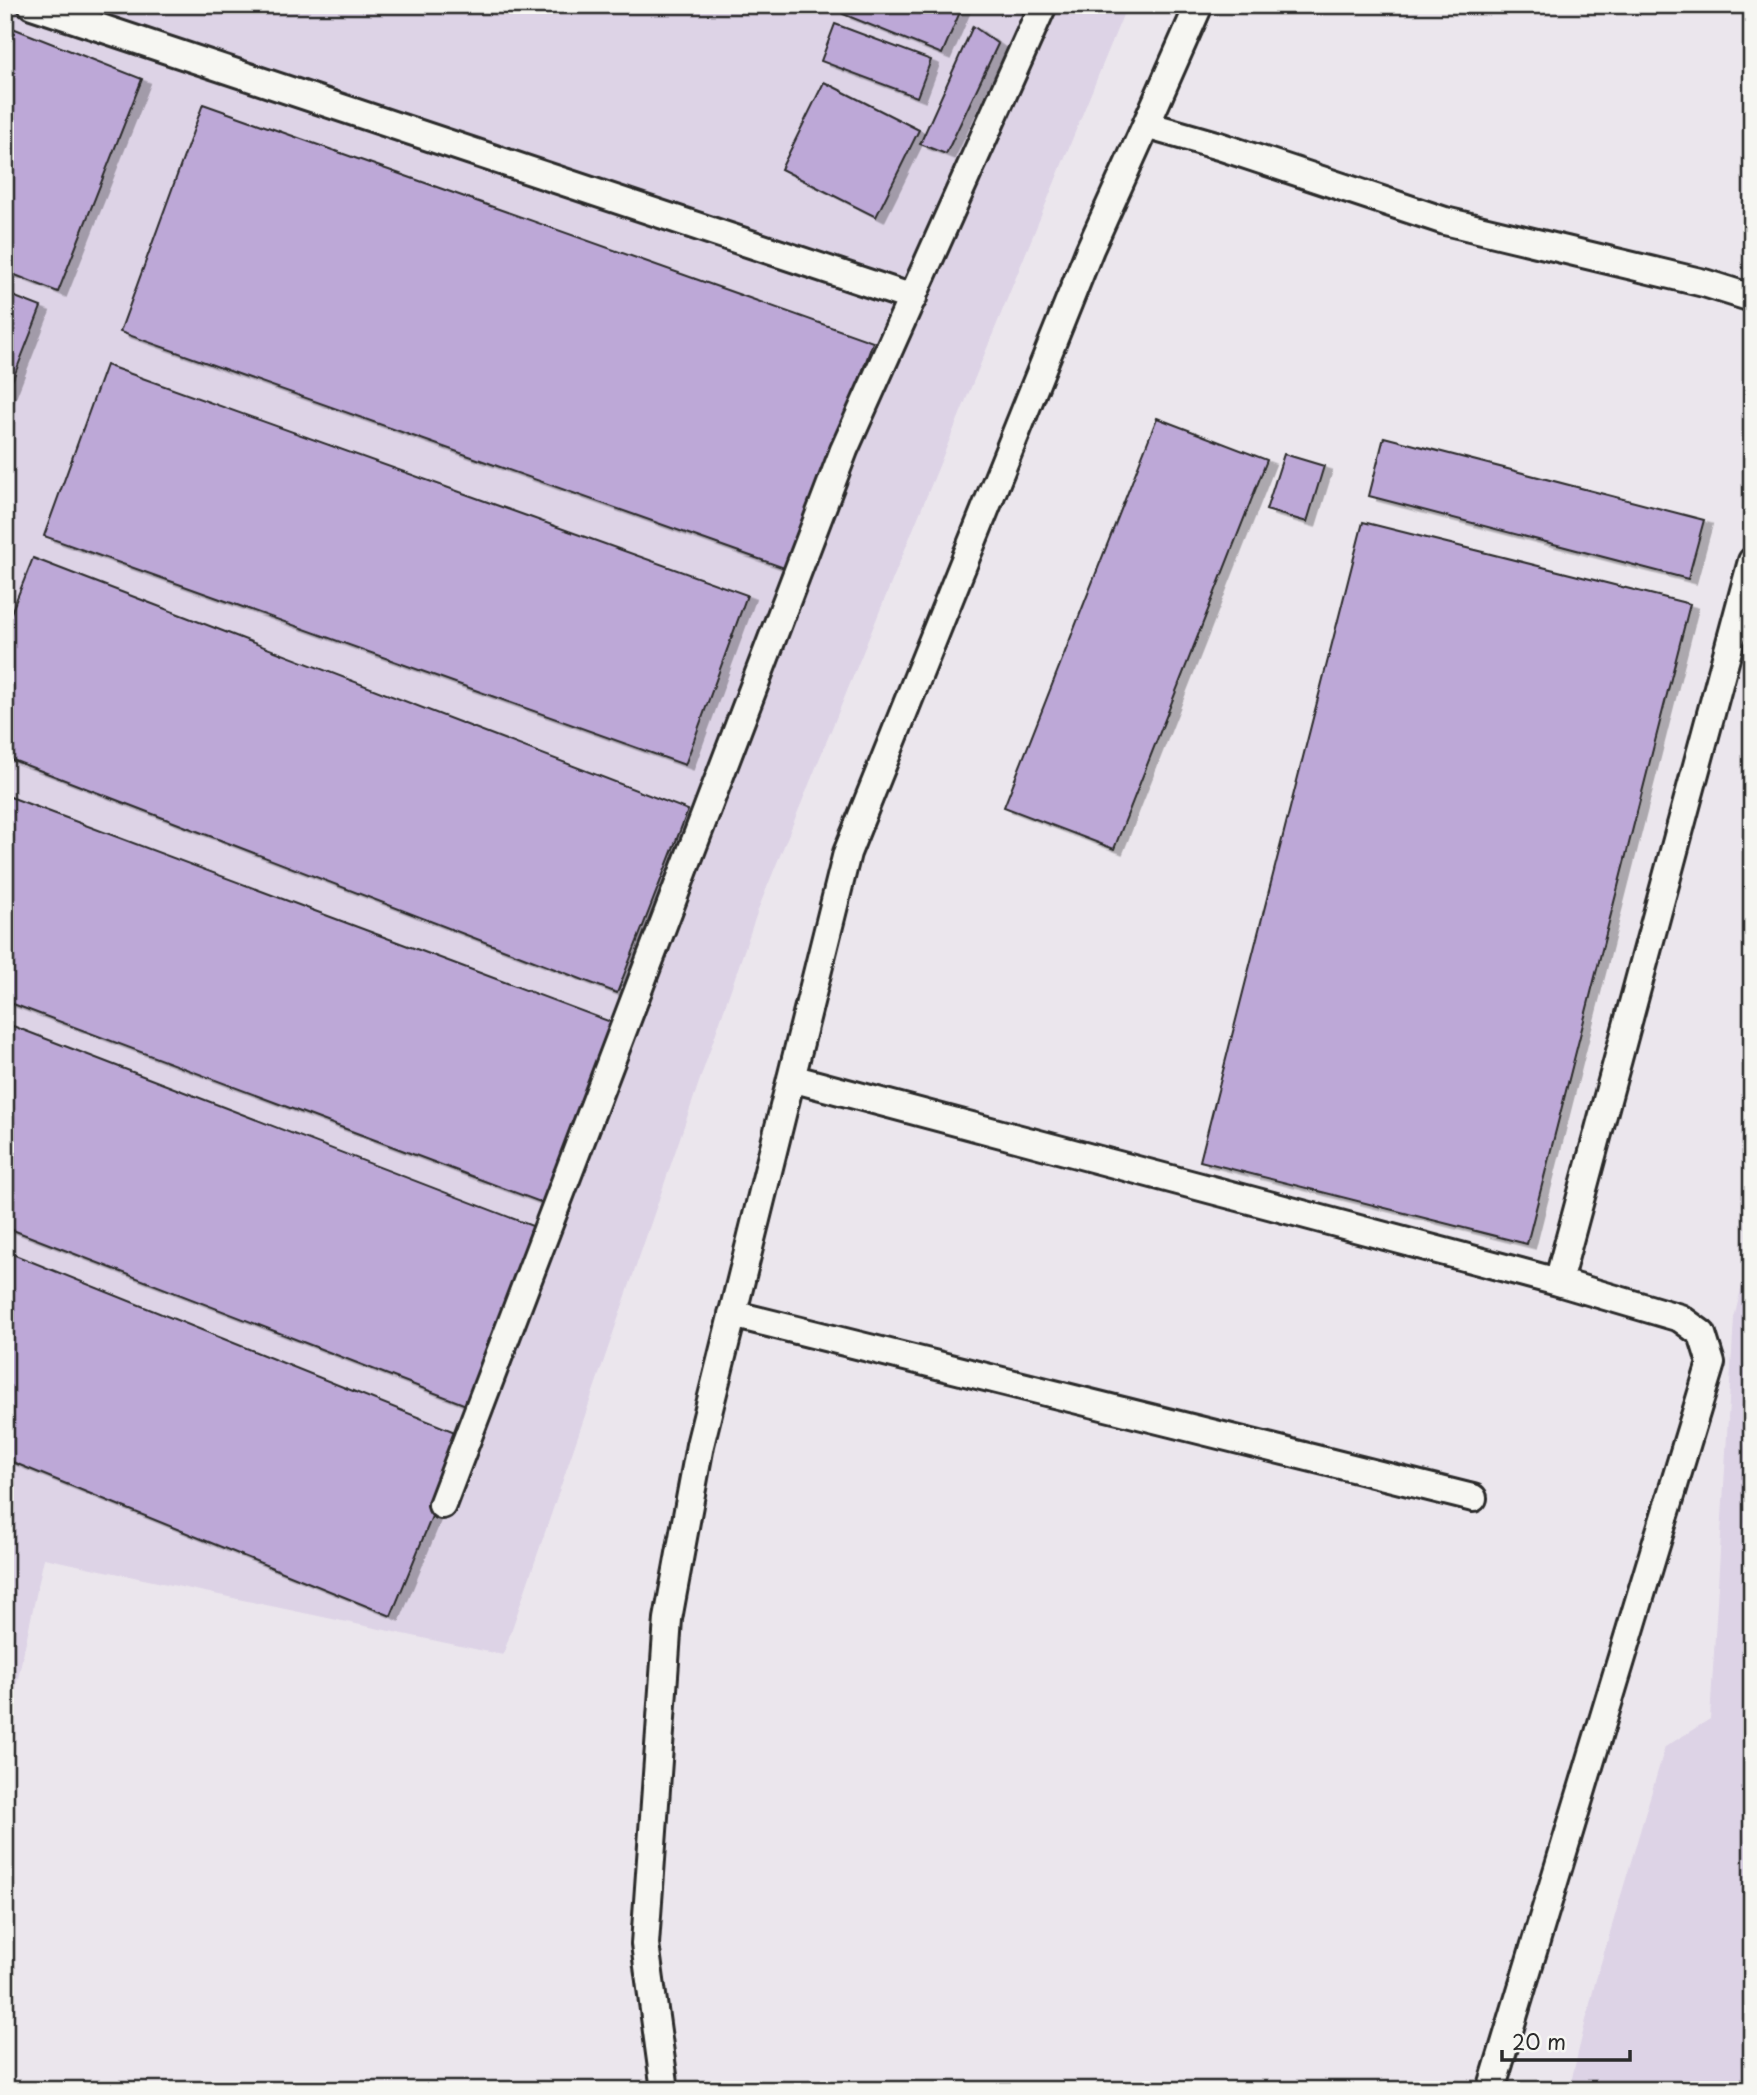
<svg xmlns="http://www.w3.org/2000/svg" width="1757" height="2095" viewBox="0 0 1757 2095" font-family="'Playpen Sans',sans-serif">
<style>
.built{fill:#ddd3e6}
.building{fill:#bda8d7;stroke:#2b2b2b;stroke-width:2;filter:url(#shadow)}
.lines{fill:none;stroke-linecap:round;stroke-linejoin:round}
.lane-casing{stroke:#2b2b2b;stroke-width:32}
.lane{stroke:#f6f6f2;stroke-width:26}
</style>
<defs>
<filter id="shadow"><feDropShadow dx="8" dy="4.5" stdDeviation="0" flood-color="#0004"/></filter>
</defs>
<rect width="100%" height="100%" fill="#ebe6ed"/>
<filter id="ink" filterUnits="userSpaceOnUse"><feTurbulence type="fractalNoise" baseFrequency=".0143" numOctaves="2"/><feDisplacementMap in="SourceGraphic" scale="14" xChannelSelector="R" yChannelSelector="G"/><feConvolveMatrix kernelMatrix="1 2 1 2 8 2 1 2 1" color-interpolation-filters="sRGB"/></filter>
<g filter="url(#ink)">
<path class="built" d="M5,5H1127L759,907L503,1655L44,1558L5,1738Z
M1752,1245V2090H1569L1595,1983L1665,1747L1710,1719L1734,1318Z"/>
<path class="building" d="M847,5H963L942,54L843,14Z
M835,24L931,60L917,97L821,61Z
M5,25L142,79L58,292L5,271Z
M973,26L998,44L946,154L920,144Z
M824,82L919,130L876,217L781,169Z
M203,104L873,342L790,570L120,332Z
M5,293L41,307L5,399Z
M106,365L747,595L685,765L44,536Z
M1157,418L1267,460L1114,849L1004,807Z
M1384,437L1704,520L1688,579L1369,496Z
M1284,454L1324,466L1307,522L1266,510Z
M1363,522L1690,604L1527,1244L1200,1161Z
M33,558L688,810L617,993L5,757V628Z
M5,795L611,1022L543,1203L5,1001Z
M5,1023L535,1227L466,1405L5,1227Z
M5,1251L465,1436L391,1616L5,1459Z"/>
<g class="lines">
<g class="lane-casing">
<path id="lane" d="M32,5L913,298
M1146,125L1199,5
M791,1078L1558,1282L1680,1318L1702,1334L1711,1363L1491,2090
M1558,1282L1752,561
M732,1314L1473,1498
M442,1505L844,450L1043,5
M665,2090L645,1944L668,1619L700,1445L847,853L1090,249L1146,125L1219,146L1445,221L1704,283L1752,298"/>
</g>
<use href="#lane" class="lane"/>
</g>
</g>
<rect width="1757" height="2095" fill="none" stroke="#f6f6f2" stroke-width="28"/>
<rect x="14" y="14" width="1729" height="2067" fill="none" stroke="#2b2b2b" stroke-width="2.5" filter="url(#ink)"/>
<path d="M1502 2050v10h128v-10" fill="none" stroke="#2b2b2b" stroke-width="3.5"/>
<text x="1512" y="2050" font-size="21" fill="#2b2b2b" stroke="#f6f6f2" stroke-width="5" paint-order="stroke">20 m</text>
</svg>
